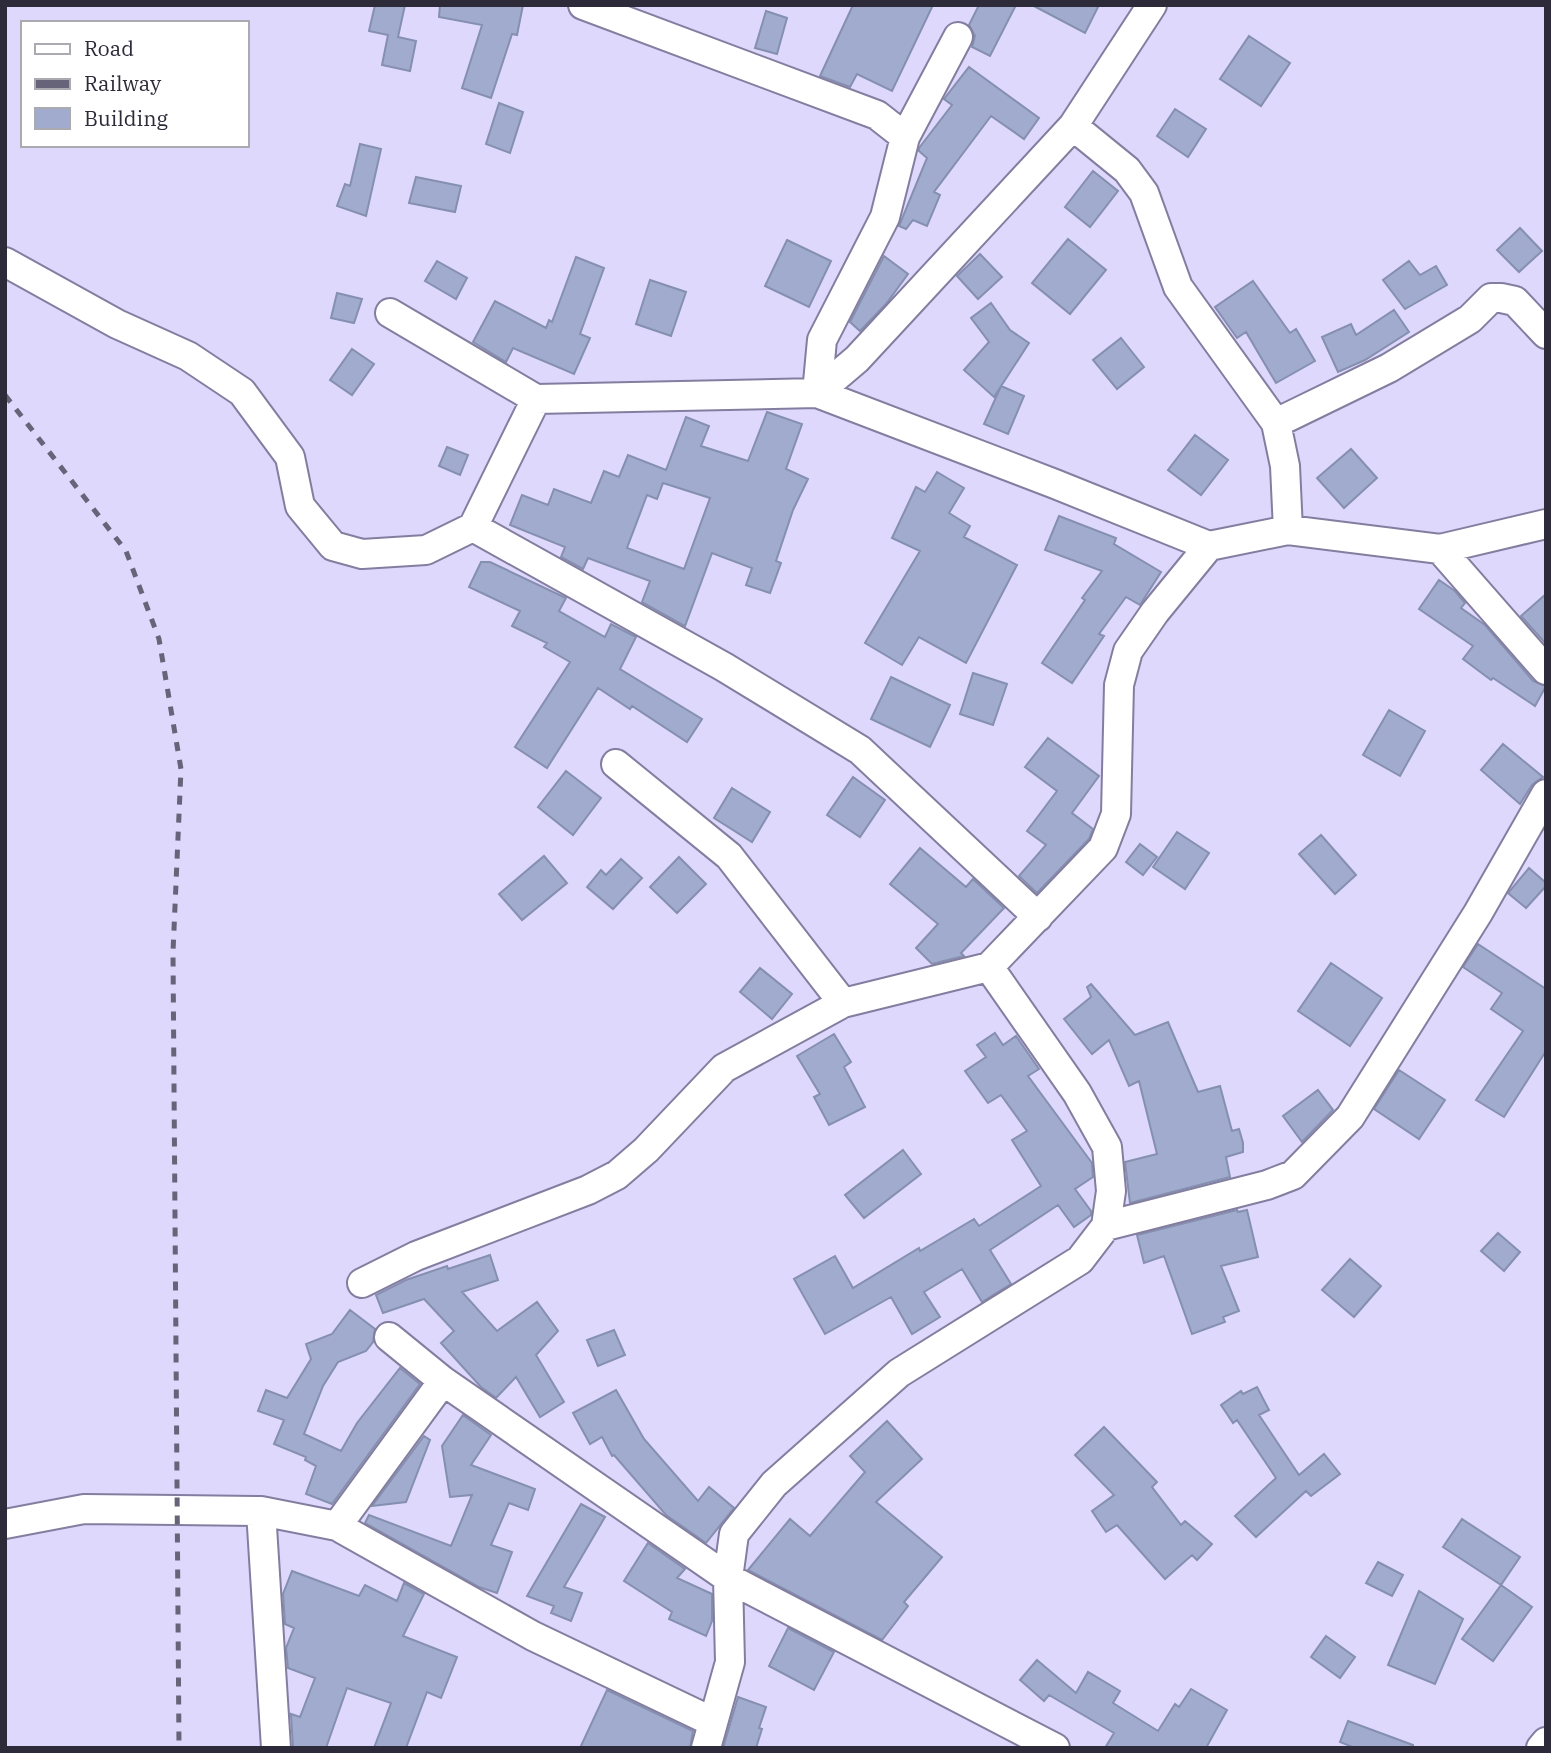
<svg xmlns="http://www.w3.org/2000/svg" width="1551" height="1753" viewBox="0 0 1551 1753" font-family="'IBM Plex Serif',serif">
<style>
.building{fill:#a1abcd;stroke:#858fb0;stroke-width:2;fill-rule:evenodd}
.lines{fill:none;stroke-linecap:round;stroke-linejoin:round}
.minor-casing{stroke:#837e9f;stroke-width:32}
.minor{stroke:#fff;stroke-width:28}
.rail{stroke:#676479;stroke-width:5;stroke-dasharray:9 9;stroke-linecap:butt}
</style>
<rect width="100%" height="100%" fill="#ded8fd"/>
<path class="building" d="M375,5H405L398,37L416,41L410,71L382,65L388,35L369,31Z
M440,5H523L517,35L512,34L491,98L462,88L482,25L439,17Z
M853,5H933L892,91L857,74L850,87L820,76Z
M979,5H1016L990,56L972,47L975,36L969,25Z
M1032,5H1099L1085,33Z
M766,11L787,18L777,54L755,48Z
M1249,36L1290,63L1261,106L1220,79Z
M969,67L1039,118L1024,139L991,116L934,192L940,195L927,226L913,220L906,229L899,226L927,158L919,151V148L952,105L944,99Z
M499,103L523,112L510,153L486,144Z
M1175,109L1206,129L1188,157L1157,136Z
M360,144L381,149L366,216L337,206L345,184L350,186Z
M1093,171L1118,191L1090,227L1065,207Z
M416,177L461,186L455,212L409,203Z
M1520,228L1542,251L1519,272L1497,250Z
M1068,239L1106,270L1070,314L1032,283Z
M787,240L831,261L809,307L765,286Z
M980,254L1002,277L978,299L957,276Z
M884,256L908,274L886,304L860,331L850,322Z
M576,257L604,268L580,334L590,338L574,374L513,348L506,362L473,342L495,301L546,328L549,320L552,322Z
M437,261L467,278L456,299L425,281Z
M1409,261L1420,275L1436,266L1447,285L1405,309L1383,280Z
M650,280L686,292L671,336L636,324Z
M1253,281L1290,333L1296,329L1315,361L1276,383L1246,332L1237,338L1215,307Z
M337,293L362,299L354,323L331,318Z
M991,303L1010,330L1029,343L994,397L964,370L989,342L971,318Z
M1394,310L1409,332L1365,360L1338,372L1322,337L1351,324L1356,335Z
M1121,338L1144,367L1117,389L1093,360Z
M352,349L374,364L352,395L330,380Z
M1001,386L1024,396L1008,434L984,424Z
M767,412L802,424L786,469L808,479L793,510L776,561L781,563L770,593L746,585L752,568L712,553L685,626L642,602L650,581L588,558L583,569L561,557L565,547L510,525L522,495L548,505L554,489L591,503L604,471L619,477L628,455L666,470L686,417L709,426L701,446L748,461ZM663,483L710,498L684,569L627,548L647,495L657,499Z
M1195,435L1228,460L1201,495L1168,470Z
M447,447L468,455L460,475L439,466Z
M1351,449L1377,478L1344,508L1317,478Z
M937,472L964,488L949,513L970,526L964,537L1017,565L966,663L919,637L902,665L865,643L920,551L892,538L916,487L925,492Z
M1059,516L1116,538L1114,544L1161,572L1140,605L1126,597L1099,634L1104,636L1072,683L1042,663L1085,600L1082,598L1102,571L1045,550Z
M481,562H490L566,598L559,611L605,637L611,624L636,637L620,669L702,719L687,742L632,706L630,709L598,688L547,768L515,747L570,662L544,647L547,643L512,626L520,611L469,587Z
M1439,580L1455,591L1465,603L1461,608L1485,625L1533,681L1546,686L1535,706L1493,678L1491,680L1463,659L1473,646L1419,609Z
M1546,594V644L1521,616Z
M973,673L1007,684L993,725L960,714Z
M891,677L950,705L930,747L871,719Z
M1389,710L1425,731L1400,776L1363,755Z
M1048,738L1099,776L1072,813L1093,829L1089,839L1037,893L1019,876L1046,845L1027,831L1057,791L1025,767Z
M1503,744L1543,777L1532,785L1520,804L1481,770Z
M566,771L601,798L573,835L538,807Z
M853,777L885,800L860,837L827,815Z
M732,788L770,812L752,842L714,818Z
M1177,832L1209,853L1185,889L1153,867Z
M1321,835L1356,875L1335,894L1299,854Z
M1140,844L1157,857L1143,875L1126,862Z
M920,848L966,887L973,879L1004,908L961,953L964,956L932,964L916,948L938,924L890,884Z
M544,856L567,883L522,920L499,894Z
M679,857L706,884L677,913L650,887Z
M621,859L642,878L613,909L587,887L601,870L606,875Z
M1529,868L1546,883V886L1526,908L1508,893Z
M1478,944L1546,989V1051L1504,1117L1476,1100L1523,1031L1491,1009L1502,993L1463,967Z
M1331,963L1382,998L1350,1046L1298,1011Z
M760,968L792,994L772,1019L740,992Z
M1091,984L1135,1035L1168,1022L1198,1092L1220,1086L1232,1131L1239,1129L1243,1143V1152L1226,1157L1230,1177L1130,1203L1125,1162L1157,1154L1139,1081L1129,1086L1109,1040L1092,1054L1064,1019L1091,997L1087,987Z
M995,1033L1003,1045L1016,1036L1039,1069L1028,1076L1092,1163L1093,1177L1075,1189L1091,1211V1215L1074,1227L1058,1205L990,1250L1011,1284L982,1302L962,1269L924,1292L940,1317L912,1334L891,1297L825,1334L794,1279L835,1256L853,1288L919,1248L920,1251L974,1219L979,1226L1041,1186L1012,1140L1027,1131L1001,1095L988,1103L965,1071L986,1057L977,1045Z
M834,1034L851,1062L844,1067L865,1107L829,1125L814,1097L820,1094L797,1056Z
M1399,1070L1445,1100L1419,1139L1374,1109Z
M1318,1090L1333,1110L1302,1142L1283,1116Z
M903,1150L921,1174L864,1218L845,1195Z
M1237,1210L1238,1212L1247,1210L1258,1257L1221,1266L1239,1311L1223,1317L1225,1322L1192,1334L1164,1256L1144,1263L1137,1235Z
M1498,1233L1520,1252L1504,1271L1481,1251Z
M490,1255L498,1280L462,1292L497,1331L537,1302L558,1331L536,1355L564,1402L540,1417L516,1377L496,1398L481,1387L441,1343L454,1331L424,1299L383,1313L376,1295L406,1280L447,1266L448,1269Z
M1350,1259L1381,1286L1354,1317L1322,1290Z
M350,1310L375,1329L373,1342L366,1351L338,1362L323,1386L304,1434L341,1451L357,1423L400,1368L420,1384L332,1504L306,1494L316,1466L305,1460L306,1457L274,1444L284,1420L258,1411L266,1390L287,1398L311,1359L306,1344L332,1334Z
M614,1330L625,1355L598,1366L587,1340Z
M1257,1387L1269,1410L1259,1415L1299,1475L1324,1454L1340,1474L1311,1496L1306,1491L1256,1537L1235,1516L1276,1478L1237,1420L1233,1423L1221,1405L1241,1391L1243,1394Z
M616,1390L644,1439L698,1501L709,1487L734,1508L706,1543L666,1515L614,1455L612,1456L602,1437L590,1444L573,1413Z
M463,1415L491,1435L471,1465L535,1489L528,1510L509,1503L491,1545L512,1552L497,1593L479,1587L365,1523L369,1515L451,1546L472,1495L450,1497L442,1446Z
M887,1421L922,1459L876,1502L942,1557L904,1602L908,1606L882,1640L748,1570L790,1519L810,1536L865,1472L850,1456Z
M1104,1427L1157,1482L1152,1487L1181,1525L1185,1521L1212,1544L1197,1560L1192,1555L1165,1579L1117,1525L1106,1532L1092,1511L1114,1495L1075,1455Z
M424,1436L430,1440L406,1502L372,1506Z
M581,1504L605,1517L564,1587L582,1593L571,1621L551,1613L554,1606L527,1596Z
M1462,1519L1520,1557L1501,1585L1532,1607L1493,1661L1462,1639L1501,1585L1443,1547Z
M648,1543L685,1569L677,1578L712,1594V1621L706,1636L669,1619L672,1612L624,1581Z
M1378,1562L1403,1575L1392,1596L1366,1583Z
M292,1571L359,1596L365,1585L397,1601L404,1583L424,1594L403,1636L457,1657L441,1698L427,1692L406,1748H374L391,1703L347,1688L326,1748L293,1747L291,1715V1714L300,1717L315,1678L288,1668L286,1648L294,1628L285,1624L283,1594Z
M1419,1591L1463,1619L1435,1684L1388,1665Z
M788,1628L834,1652L814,1690L769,1666Z
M1326,1636L1355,1657L1340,1678L1311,1657Z
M1037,1660L1076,1693L1088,1672L1120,1691L1113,1703L1158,1731L1175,1704L1179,1707L1191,1689L1227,1710L1206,1748H1105L1114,1733L1049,1695L1044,1701L1020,1680Z
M607,1690L693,1731L690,1748H580Z
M738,1697L766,1707L759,1728L762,1729L756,1748H723Z
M1348,1721L1413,1745V1748H1355L1340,1742Z"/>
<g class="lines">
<g class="minor-casing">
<path id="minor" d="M583,5L877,115L905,137
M1073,126L1127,170L1144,193L1178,287L1276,423L1285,466L1288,530
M5,262L117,324L188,356L242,392L290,457L300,506L333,546L362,554L426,550L473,527L536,399
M390,313L536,399L817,393L1055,484L1209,546L1288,530L1440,549L1546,524
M817,393L857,359L1073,126L1152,5
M817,393L822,340L885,217L905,137L958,37
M1276,423L1389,368L1470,319L1491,298H1501L1515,301L1546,334
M473,527L724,667L860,750L1038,917
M1440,549L1546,670
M616,764L729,856L843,1003
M1106,1226L1267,1185L1293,1175L1350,1117L1478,913L1546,794
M362,1283L416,1256L588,1190L617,1175L646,1150L724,1068L843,1003L989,967L1103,848L1116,814L1119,685L1128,651L1155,612L1209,546
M389,1337L443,1381L728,1578L1055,1748
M261,1511L276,1748
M5,1524L84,1509L176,1510L261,1511L337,1526L533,1636L713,1722
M337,1526L443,1381
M706,1748L730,1662L728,1578L734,1534L774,1484L899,1373L1080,1260L1106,1226L1111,1191L1107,1147L1077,1093L989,967
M1541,1748L1546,1742"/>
</g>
<use href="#minor" class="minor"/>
<path class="rail" d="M5,395L126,551L159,639L181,769L173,952L179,1748"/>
</g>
<rect width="1551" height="1753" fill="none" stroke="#2d2b39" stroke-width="14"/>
<rect x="21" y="21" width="228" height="126" fill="#ffffff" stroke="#abaab0" stroke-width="2"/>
<rect x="35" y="44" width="35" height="10" fill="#ffffff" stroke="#abaab0" stroke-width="2"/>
<text x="84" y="56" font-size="21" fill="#2d2b39">Road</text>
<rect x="35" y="79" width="35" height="10" fill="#676479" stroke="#abaab0" stroke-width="2"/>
<text x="84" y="91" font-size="21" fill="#2d2b39">Railway</text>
<rect x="35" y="108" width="35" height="21" fill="#a1abcd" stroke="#abaab0" stroke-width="2"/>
<text x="84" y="126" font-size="21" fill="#2d2b39">Building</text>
</svg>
